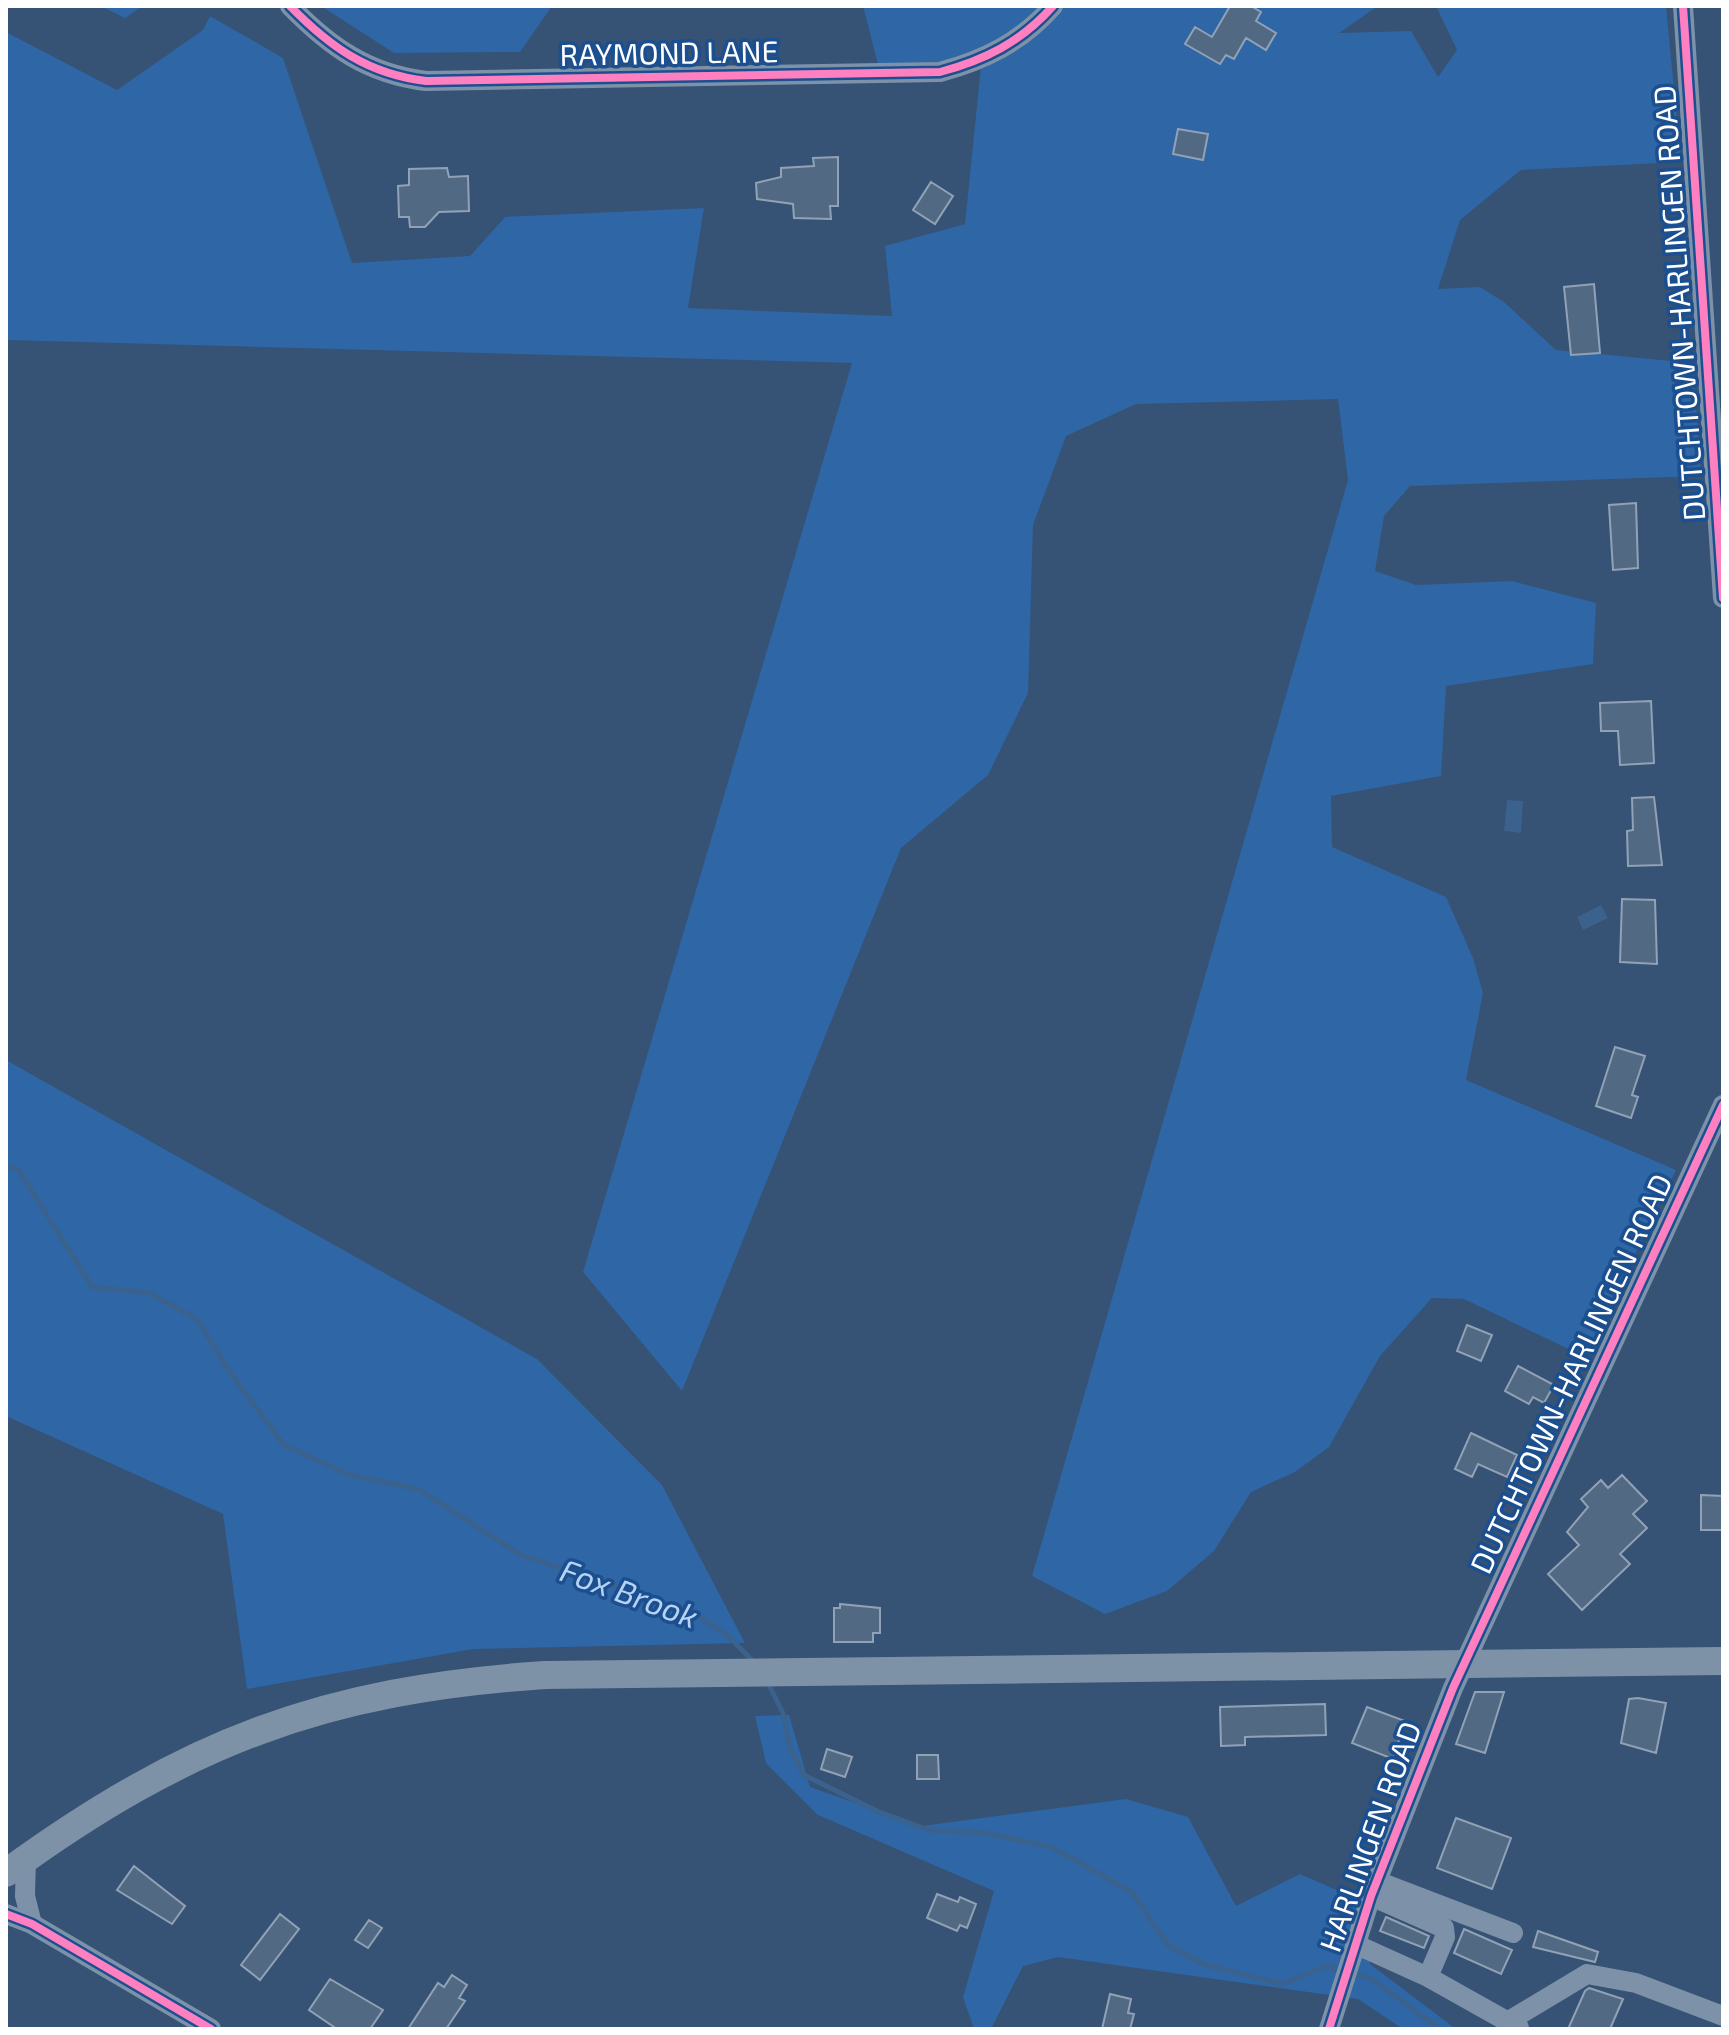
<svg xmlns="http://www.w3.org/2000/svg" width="1729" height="2035" viewBox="0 0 1729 2035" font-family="'Exo 2',sans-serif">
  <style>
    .green { fill: #2f66a5 }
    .water { fill: #3b618d }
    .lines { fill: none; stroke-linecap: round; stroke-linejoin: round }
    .stream { stroke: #3b618d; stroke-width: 5 }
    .building { fill: #526984; stroke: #92a2b6; stroke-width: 2 }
    .minor { stroke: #7d92a8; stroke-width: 20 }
    .highway { stroke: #7e92a7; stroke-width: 28 }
    .cycleway-casing { stroke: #1b4f8f; stroke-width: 13 }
    .cycleway { stroke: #ff80c0; stroke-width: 8 }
    .labels { text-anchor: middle; stroke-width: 7; stroke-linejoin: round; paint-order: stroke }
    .street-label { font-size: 30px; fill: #fff; stroke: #1b4f8f }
    .water-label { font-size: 32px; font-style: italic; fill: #b5d3f5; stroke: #1b4f8f }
  </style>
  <rect width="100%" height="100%" fill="#365274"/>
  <path class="green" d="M100 6H143L125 18Z
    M321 6H552L520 52 394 53Z
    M863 6H1378L1339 33 1411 31 1438 77 1457 50 1436 6H1666L1681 162 1521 170 1460 220 1438 289 1480 287 1504 302 1556 350 1693 363 1701 476 1410 486 1384 516 1375 571 1416 585 1512 581 1596 603 1593 664 1446 686 1441 776 1331 796 1332 847 1446 897 1473 958 1483 993 1466 1080 1676 1170 1585 1357 1464 1299 1432 1298 1380 1356 1329 1447 1295 1472 1251 1492 1214 1551 1167 1591 1105 1614 1032 1576 1348 480 1338 399 1136 404 1066 436 1033 525 1028 693 988 775 901 848 682 1391 583 1272 852 363 6 340V32L117 90 203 30 210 16 283 58 352 263 470 256 505 217 704 208 688 308 892 316 885 246 965 224 981 66 881 76Z
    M6 1060 537 1359 662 1485 745 1643 473 1649 247 1689 223 1514 6 1416Z
    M789 1715 810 1787 922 1826 1126 1799 1188 1817 1236 1906 1300 1874 1366 1903 1370 1964 1456 2029H1403L1358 1999 1058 1957 1023 1966 991 2029H974L963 1997 994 1891 818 1815 766 1763 755 1716Z"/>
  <path class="water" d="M1507 800 1523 801 1521 833 1504 831Z
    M1601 905 1608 918 1583 930 1577 917Z"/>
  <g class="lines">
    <path class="stream" d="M6 1166 18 1169 92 1287 149 1293 197 1319 231 1374 284 1445 350 1475 418 1489 521 1555 690 1611 727 1635 755 1663
      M767 1681 783 1713 790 1748 804 1775 877 1811 929 1830 985 1833 1051 1847 1132 1892 1168 1945 1203 1964 1282 1984 1326 1966 1342 1971
      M1352 1973 1370 1978 1440 2029"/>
  </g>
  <path class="building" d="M1230 6H1251L1261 12 1256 21 1276 33 1266 50 1246 38 1234 59 1226 55 1220 64 1185 44 1195 27 1212 37Z
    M1178 129 1208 134 1203 160 1173 154Z
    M838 157V206H830L831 219 794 218 793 204 757 199 756 183 781 177V168L814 166 813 158Z
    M447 168 449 177 468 176 469 211 439 212 425 227H410L409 217H399L398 186 409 185V169Z
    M931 182 953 196 935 224 913 210Z
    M1594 284 1600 353 1571 355 1564 287Z
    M1636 503 1638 568 1613 570 1609 505Z
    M1651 701 1654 763 1620 765 1618 731H1601L1600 703Z
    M1654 797 1662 865 1628 866 1627 831 1633 830 1632 798Z
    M1622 899 1655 900 1657 964 1620 962Z
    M1615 1047 1645 1056 1632 1095 1638 1097 1631 1118 1596 1106Z
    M1467 1325 1492 1335 1481 1361 1457 1351Z
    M1518 1366 1554 1385 1544 1403 1533 1397 1529 1404 1505 1391Z
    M1471 1433 1517 1455 1507 1477 1478 1464 1472 1477 1455 1469Z
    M1622 1475 1647 1501 1633 1514 1647 1528 1620 1554 1630 1564 1582 1610 1548 1574 1579 1545 1567 1532 1588 1507 1581 1499 1601 1480 1608 1488Z
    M1701 1495 1723 1496V1530H1701Z
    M840 1604 880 1608V1633H873V1642H834V1608H840Z
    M1475 1692H1504L1485 1753 1456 1744Z
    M1638 1698 1666 1703 1656 1753 1621 1743 1629 1699Z
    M1325 1704 1326 1735 1245 1737V1745L1221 1746 1220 1707Z
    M1367 1707 1405 1721 1393 1759 1352 1743Z
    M827 1749 852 1757 845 1777 821 1769Z
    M917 1755H938L939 1779H917Z
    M1456 1818 1511 1838 1492 1889 1437 1868Z
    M134 1866 185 1906 172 1924 117 1890Z
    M937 1894 958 1902 960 1897 976 1904 967 1928 960 1925 957 1931 927 1918Z
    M280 1914 299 1929 260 1980 241 1965Z
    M1386 1917 1429 1936 1424 1948 1380 1931Z
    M369 1920 382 1928 368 1948 355 1940Z
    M1464 1929 1512 1950 1501 1974 1454 1953Z
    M1538 1931 1598 1952 1595 1962 1533 1947Z
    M452 1975 467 1985 459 1998 465 2001 446 2029H408L438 1983 444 1987Z
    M330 1979 383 2010 370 2029H337L309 2010Z
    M1589 1988 1623 1999 1610 2029H1568L1585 1991Z
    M1110 1994 1131 1999 1128 2013 1134 2014 1130 2029H1102Z"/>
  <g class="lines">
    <path class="minor" d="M290 6C330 47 368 74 426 81L940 72C985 60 1021 42 1053 6
      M1683 6 1723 598
      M26 1858 25 1896 32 1924
      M1377 1881 1513 1933
      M1371 1896 1444 1928 1445 1937 1428 1977
      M6 1914 32 1924 211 2029
      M1355 1944 1428 1977 1519 2028
      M1507 2022 1587 1974 1636 1983 1723 2016
      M1329 2029 1371 1896 1453 1688 1723 1105"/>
    <path class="highway" d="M6 1873C186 1742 323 1690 545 1675L1723 1661"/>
    <defs>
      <path id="cycleway" d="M290 6C330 47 368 74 426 81L940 72C985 60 1021 42 1053 6
        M1683 6 1723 598
        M6 1914 32 1924 211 2029
        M1329 2029 1371 1896 1453 1688 1723 1105"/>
    </defs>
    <use href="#cycleway" class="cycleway-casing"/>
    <use href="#cycleway" class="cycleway"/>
  </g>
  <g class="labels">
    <g class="street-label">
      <text transform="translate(669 54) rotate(-1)" y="10">RAYMOND LANE</text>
      <text transform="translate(1680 303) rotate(-94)" y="10">DUTCHTOWN-HARLINGEN ROAD</text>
      <text transform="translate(1572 1374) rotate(-65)" y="10">DUTCHTOWN-HARLINGEN ROAD</text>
      <text transform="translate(1371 1837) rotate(-70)" y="10">HARLINGEN ROAD</text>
    </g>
    <g class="water-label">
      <text transform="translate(629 1594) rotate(20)" y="11">Fox Brook</text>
    </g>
  </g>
  <rect width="1729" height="2035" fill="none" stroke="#ffffff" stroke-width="16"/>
</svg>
